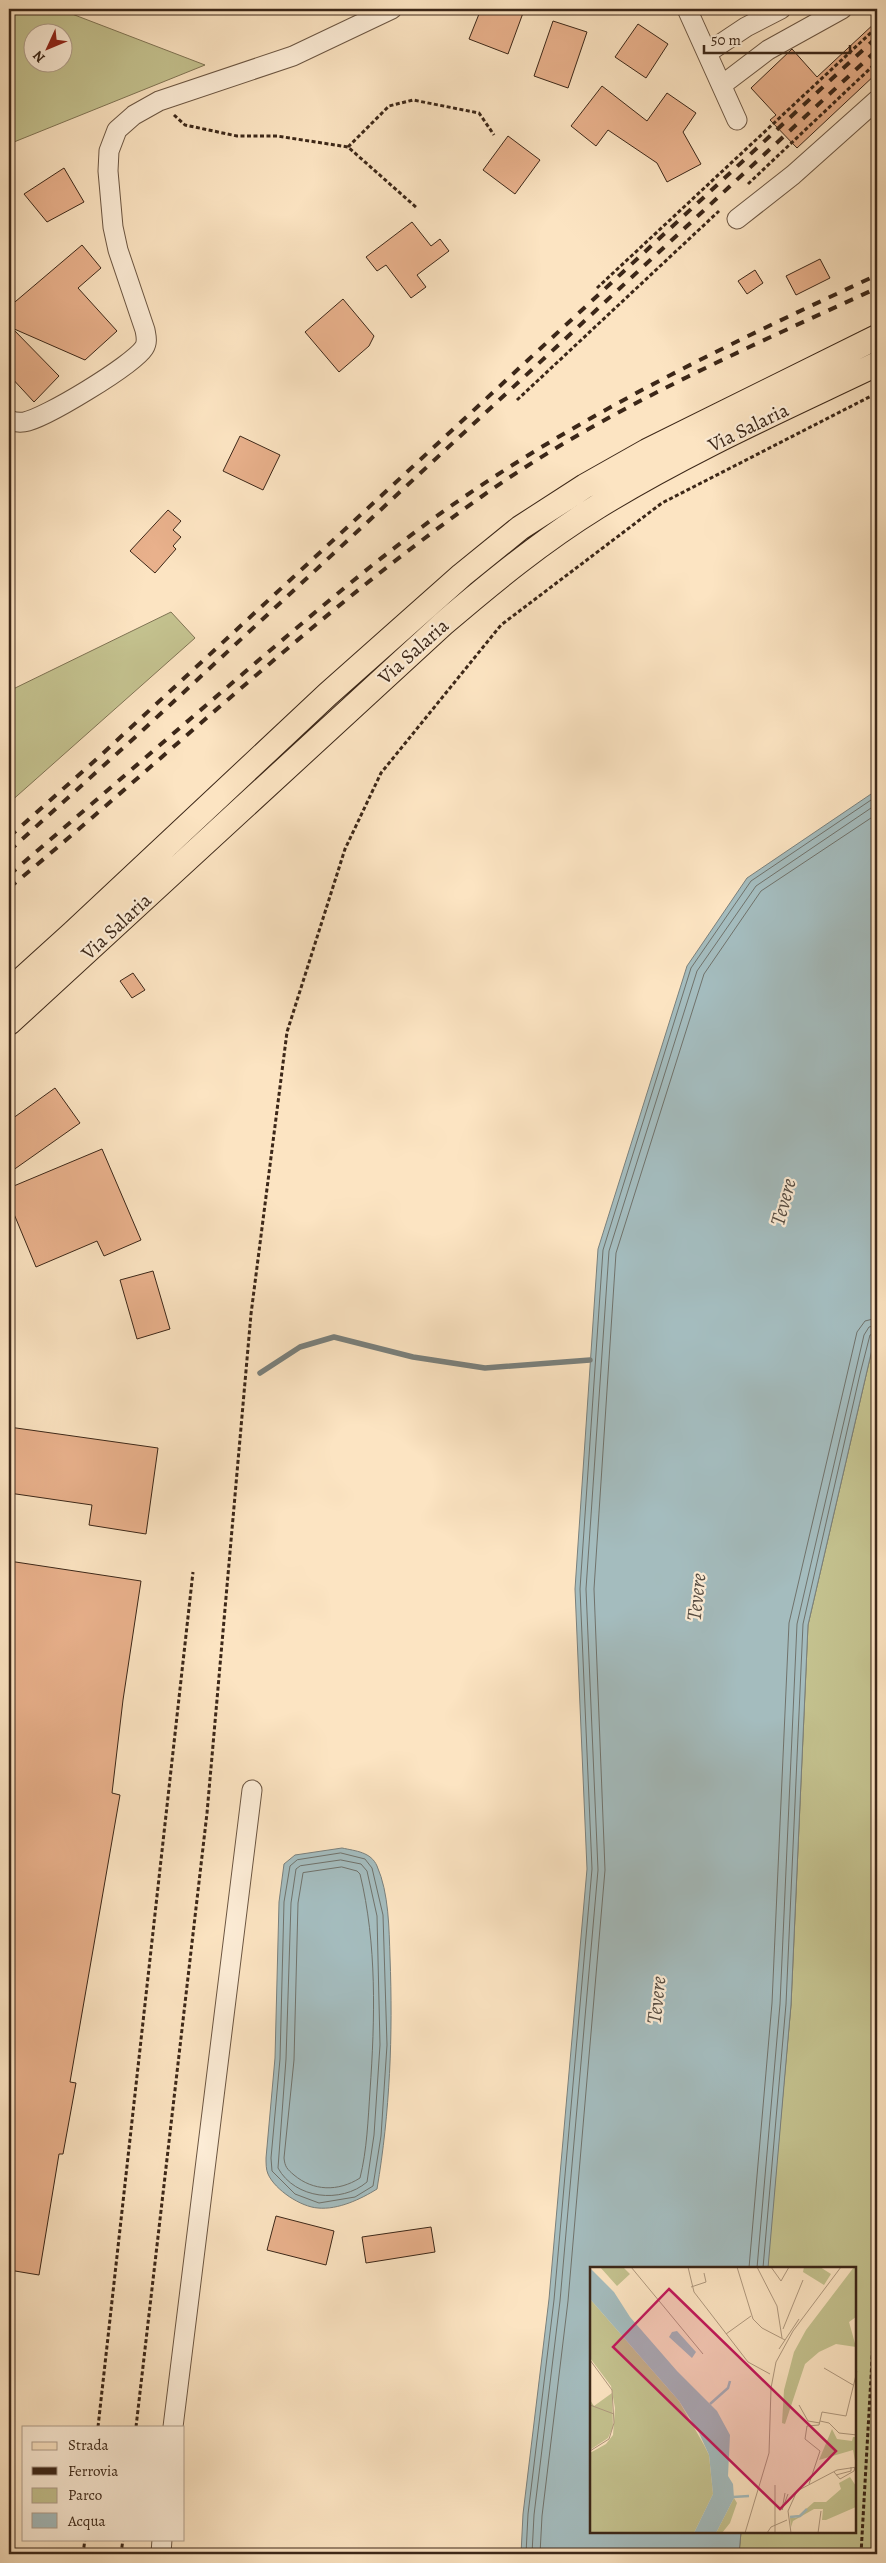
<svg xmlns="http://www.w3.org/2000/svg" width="886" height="2563" viewBox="0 0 886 2563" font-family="Alegreya,serif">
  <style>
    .green { fill: #c4c28f; stroke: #807454; fill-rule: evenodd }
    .water { fill: #a4bcbe; stroke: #7a807c }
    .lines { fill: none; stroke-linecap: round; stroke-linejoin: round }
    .shore { stroke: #70726b; stroke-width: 1 }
    .stream { stroke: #7a807c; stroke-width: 5.5 }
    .building { fill: #e9b18c; stroke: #3c2718 }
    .minor-casing { stroke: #6c5642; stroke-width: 21 }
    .major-casing { stroke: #3c2718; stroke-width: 26 }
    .path { stroke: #3c2718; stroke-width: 3; stroke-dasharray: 4 2.5; stroke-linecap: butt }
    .minor { stroke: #fdedd7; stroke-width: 19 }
    .major { stroke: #fce4c2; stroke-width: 24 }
    .rail { stroke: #3c2718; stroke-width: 4; stroke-dasharray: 9 9; stroke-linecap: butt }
    .labels { text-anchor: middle; stroke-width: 4.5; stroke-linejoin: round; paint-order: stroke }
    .street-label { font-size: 20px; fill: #3c2718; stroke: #fdedd7 }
    .water-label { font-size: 21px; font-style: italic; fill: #564c42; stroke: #fdedd7 }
    .inset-river { fill: none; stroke: #a4bcbe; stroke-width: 2.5 }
    .inset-road { fill: none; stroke: #af987e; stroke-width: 1 }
    .view { fill: #c2185b; fill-opacity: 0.15; stroke: #c2185b; stroke-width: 2.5 }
    .inset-edge { fill: none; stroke: #3c2718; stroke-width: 2.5 }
  </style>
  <rect width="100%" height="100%" fill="#fce4c2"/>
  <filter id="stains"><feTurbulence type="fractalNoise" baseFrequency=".004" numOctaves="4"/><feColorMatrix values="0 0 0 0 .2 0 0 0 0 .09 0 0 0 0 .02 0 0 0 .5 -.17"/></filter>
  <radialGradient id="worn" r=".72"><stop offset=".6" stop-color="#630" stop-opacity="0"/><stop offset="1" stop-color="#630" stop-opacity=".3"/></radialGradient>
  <path class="green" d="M9 9H59L205 65 9 144ZM32 32H62V62H32Z
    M171 612 195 638 9 803V691Z
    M877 1328V2554H739L741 2532H855V2268H767L791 2005 808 1625Z"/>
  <path class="water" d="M877 790V1328L808 1625 791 2005 768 2268H591V2532H741L739 2554H521L523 2514 549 2299 587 1869 575 1589 598 1249 687 966 747 878Z
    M342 1848C356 1851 371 1852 377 1866 389 1893 389 1929 390 1957 393 2035 390 2112 377 2189 361 2199 338 2210 318 2208 301 2207 275 2190 268 2174 266 2170 266 2163 266 2158L275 2058 279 1902 284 1864 295 1855Z"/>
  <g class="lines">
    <path class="shore" d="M341 1853 365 1859 372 1868 383 1915 387 2045 381 2136 373 2186 355 2197 319 2203 295 2194 272 2171 271 2158 280 2059 284 1902 290 1866 297 1860Z
      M341 1860 361 1864 367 1871 377 1916 380 2045 374 2135 367 2182C341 2204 295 2199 278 2168L286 2059 291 1903 296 1869 300 1866Z
      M342 1867 357 1871 360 1874C377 1944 375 2019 370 2091 368 2120 367 2150 360 2178 338 2192 313 2191 294 2175 287 2169 285 2167 284 2158L294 2060 298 1903 303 1873Z
      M749 2268 772 2003 789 1623 857 1332 865 1321 877 1318
      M757 2268 780 2004 797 1624 864 1335 869 1327 877 1325
      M763 2268 786 2004 803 1624 860 1374 870 1335 877 1332
      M526 2554 528 2514 554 2300 592 1869 580 1589 603 1250 691 968 751 881 877 796
      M532 2554 534 2515 560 2301 598 1870 586 1589 609 1251 697 971 756 886 877 804
      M540 2554 542 2516 568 2301 605 1870 594 1589 616 1253 704 974 761 891 877 814"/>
    <path class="stream" d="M260 1373 300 1347 334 1337 413 1357 485 1368 590 1360"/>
  </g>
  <path class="building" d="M481 9H511L523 13 508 54 469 39Z
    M553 21 587 32 568 88 534 76Z
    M877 21V73L797 148 770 120 776 115 751 88 792 49 817 77Z
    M638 24 668 44 646 78 615 57Z
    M602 86 647 121 667 93 696 113 683 132 701 164 667 182 657 163 608 130 596 146 571 126Z
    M508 136 540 160 515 194 483 170Z
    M64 168 84 202 47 222 24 194Z
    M412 222 431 246 440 239 449 251 417 275 426 287 411 298 386 265 377 271 366 257Z
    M82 245 101 268 78 288 117 331 85 360 12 328 59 376 34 402 9 375V307Z
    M820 259 830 278 796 295 786 276Z
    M755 270 763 283 747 294 738 281Z
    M343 299 374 336 369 346 339 372 305 332Z
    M240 436 280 455 263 490 223 471Z
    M168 510 181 521 173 530 181 537 173 546 176 549 155 573 130 551Z
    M133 973 145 990 132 998 120 981Z
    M55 1088 80 1123 9 1173V1121Z
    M102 1149 141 1240 104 1256 97 1241 36 1267 9 1202V1188Z
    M153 1271 170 1329 137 1339 120 1280Z
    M9 1427 158 1448 146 1534 89 1525 92 1505 9 1493Z
    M9 1561 141 1581 123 1700 112 1793 120 1795 70 2082 76 2083 63 2154H59L39 2275 9 2270Z
    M276 2216 334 2231 326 2265 267 2250Z
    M431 2227 435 2252 366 2263 362 2237Z"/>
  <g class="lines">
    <defs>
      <path id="minor" d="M687 9 737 120
        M707 53 746 27 781 9
        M722 85 768 50 842 9
        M737 219 793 175 877 100
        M9 420C14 422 18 423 24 422 44 419 133 365 144 348 148 342 146 336 145 330L118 250 113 227 108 171 109 151 117 130 134 115 159 101 293 56 392 9
        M173 2427 252 1790
        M161 2554 162 2539"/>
      <path id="major" d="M9 991 73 933 328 694 462 575 520 528 585 486 647 451 877 337
        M9 1023 443 624C492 582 542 541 597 507 686 452 783 409 877 364"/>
    </defs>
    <use href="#minor" class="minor-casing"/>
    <use href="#major" class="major-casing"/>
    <path class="path" d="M174 115 185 125 237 136H277L348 147 417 208
      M348 147 389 106 413 100 479 113 494 135
      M748 184 877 62
      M597 288 877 27
      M517 400 719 211
      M98 2427 193 1572
      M136 2427 207 1813 251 1314 287 1032 345 849 381 773 501 625 662 503 877 393
      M83 2554 85 2539
      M121 2554 123 2539
      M861 2554 877 2271"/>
    <use href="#minor" class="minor"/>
    <use href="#major" class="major"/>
    <path class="rail" d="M9 837 100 756 877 37
      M9 851 143 730 877 50
      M9 875C93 803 176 731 260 659 326 603 392 546 464 497 594 408 735 341 877 275
      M9 888C166 758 314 615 481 497 602 411 743 350 877 288"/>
  </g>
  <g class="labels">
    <g class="street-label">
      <text transform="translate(748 427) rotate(-26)" y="7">Via Salaria</text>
      <text transform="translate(413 651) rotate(-42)" y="7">Via Salaria</text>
      <text transform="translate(116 926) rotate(-43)" y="7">Via Salaria</text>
    </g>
    <g class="water-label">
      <text transform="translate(783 1202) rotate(-75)" y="7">Tevere</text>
      <text transform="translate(696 1597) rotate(-84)" y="7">Tevere</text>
      <text transform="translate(656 2000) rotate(-84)" y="7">Tevere</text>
    </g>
  </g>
  <g transform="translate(590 2267)">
    <rect width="266" height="266" fill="#fce4c2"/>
    <path d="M10 0H33L40 7 27 19ZM214 0H230L241 7 234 18 213 5ZM264 0H266V50L259 55 266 80 246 77 229 85 215 97 195 157 192 156 194 123 204 85 216 63ZM0 32 89 134 114 178 119 188 123 227 104 266H0V186L16 177 23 168 25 141 21 119 0 91ZM22 126 23 160 18 171 0 183V133L4 139ZM242 162 247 172 262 174 263 170H266V199L263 183 229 193ZM260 210 266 219V240L236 253H232L233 242H224L203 254 201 260 200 251H206L224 235H236L251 222 249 216ZM144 231 147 236 140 256 132 266H126Z" fill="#c4c28f"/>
    <path d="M0 1 24 25 40 50 87 104 127 144 140 168 138 209 143 217 144 231 126 266H104L123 227 119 188 109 166 89 134 0 32ZM87 64 106 85 102 91 79 70 82 65Z" fill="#a4bcbe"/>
    <path class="inset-river" d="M120 137 138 121 140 114M143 230 159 229M200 250 210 249 217 242"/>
    <path class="inset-road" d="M41 0 113 87M98 0 104 25 158 95 180 107M147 0 163 52 172 61 195 73M167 0 187 39 192 71M181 0 191 14 199 0M101 20 116 15 114 6M193 62 213 13M136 67 161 49M189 82 209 52M0 93 22 123 24 156 19 172 0 184M234 101 263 118M0 138 24 147M209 138 218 154 230 156M230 154 239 156 249 166 267 168M244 205 250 212 264 204 265 200M246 208 261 204V200M219 217 230 184 215 172 217 159 229 158 232 145 256 149 267 104M195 226 192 243 198 227M155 266 179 186 181 121 186 95 203 64 251 0M177 266 181 260 197 253M185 266V218M201 266 198 244 207 224 247 203 267 200M228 266 231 244"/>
    <path class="view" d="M79 22 246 184 190 242 23 80Z"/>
    <rect width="266" height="266" class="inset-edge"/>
  </g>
  <rect width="886" height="2563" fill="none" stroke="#fce4c2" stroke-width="30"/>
  <rect x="10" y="10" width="866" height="2543" fill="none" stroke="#3c2718" stroke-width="2.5"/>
  <rect x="15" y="15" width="856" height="2533" fill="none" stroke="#3c2718"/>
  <rect x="22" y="2426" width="162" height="115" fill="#fdedd7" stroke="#b09e8b"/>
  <rect x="32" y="2442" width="25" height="8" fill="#fce4c2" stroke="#b09e8b"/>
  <text x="68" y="2450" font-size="15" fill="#3c2718">Strada</text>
  <rect x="32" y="2467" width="25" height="8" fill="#3c2718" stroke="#b09e8b"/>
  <text x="68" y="2476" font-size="15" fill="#3c2718">Ferrovia</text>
  <rect x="32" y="2488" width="25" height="15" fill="#c4c28f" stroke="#b09e8b"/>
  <text x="68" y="2500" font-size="15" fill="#3c2718">Parco</text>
  <rect x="32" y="2513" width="25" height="15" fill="#a4bcbe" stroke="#b09e8b"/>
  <text x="68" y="2526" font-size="15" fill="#3c2718">Acqua</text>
  <g transform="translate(48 48) rotate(226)"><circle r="24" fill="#fdedd7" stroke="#b09e8b"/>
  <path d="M0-4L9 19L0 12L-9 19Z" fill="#8f2418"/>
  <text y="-8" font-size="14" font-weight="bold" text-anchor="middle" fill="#3c2718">N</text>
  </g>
  <path d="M704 45v8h146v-8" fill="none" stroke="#3c2718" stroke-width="2.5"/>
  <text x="711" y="45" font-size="15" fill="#3c2718" stroke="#fdedd7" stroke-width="4" paint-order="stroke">50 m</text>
  <rect width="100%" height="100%" filter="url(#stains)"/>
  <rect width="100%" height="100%" fill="url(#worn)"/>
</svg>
